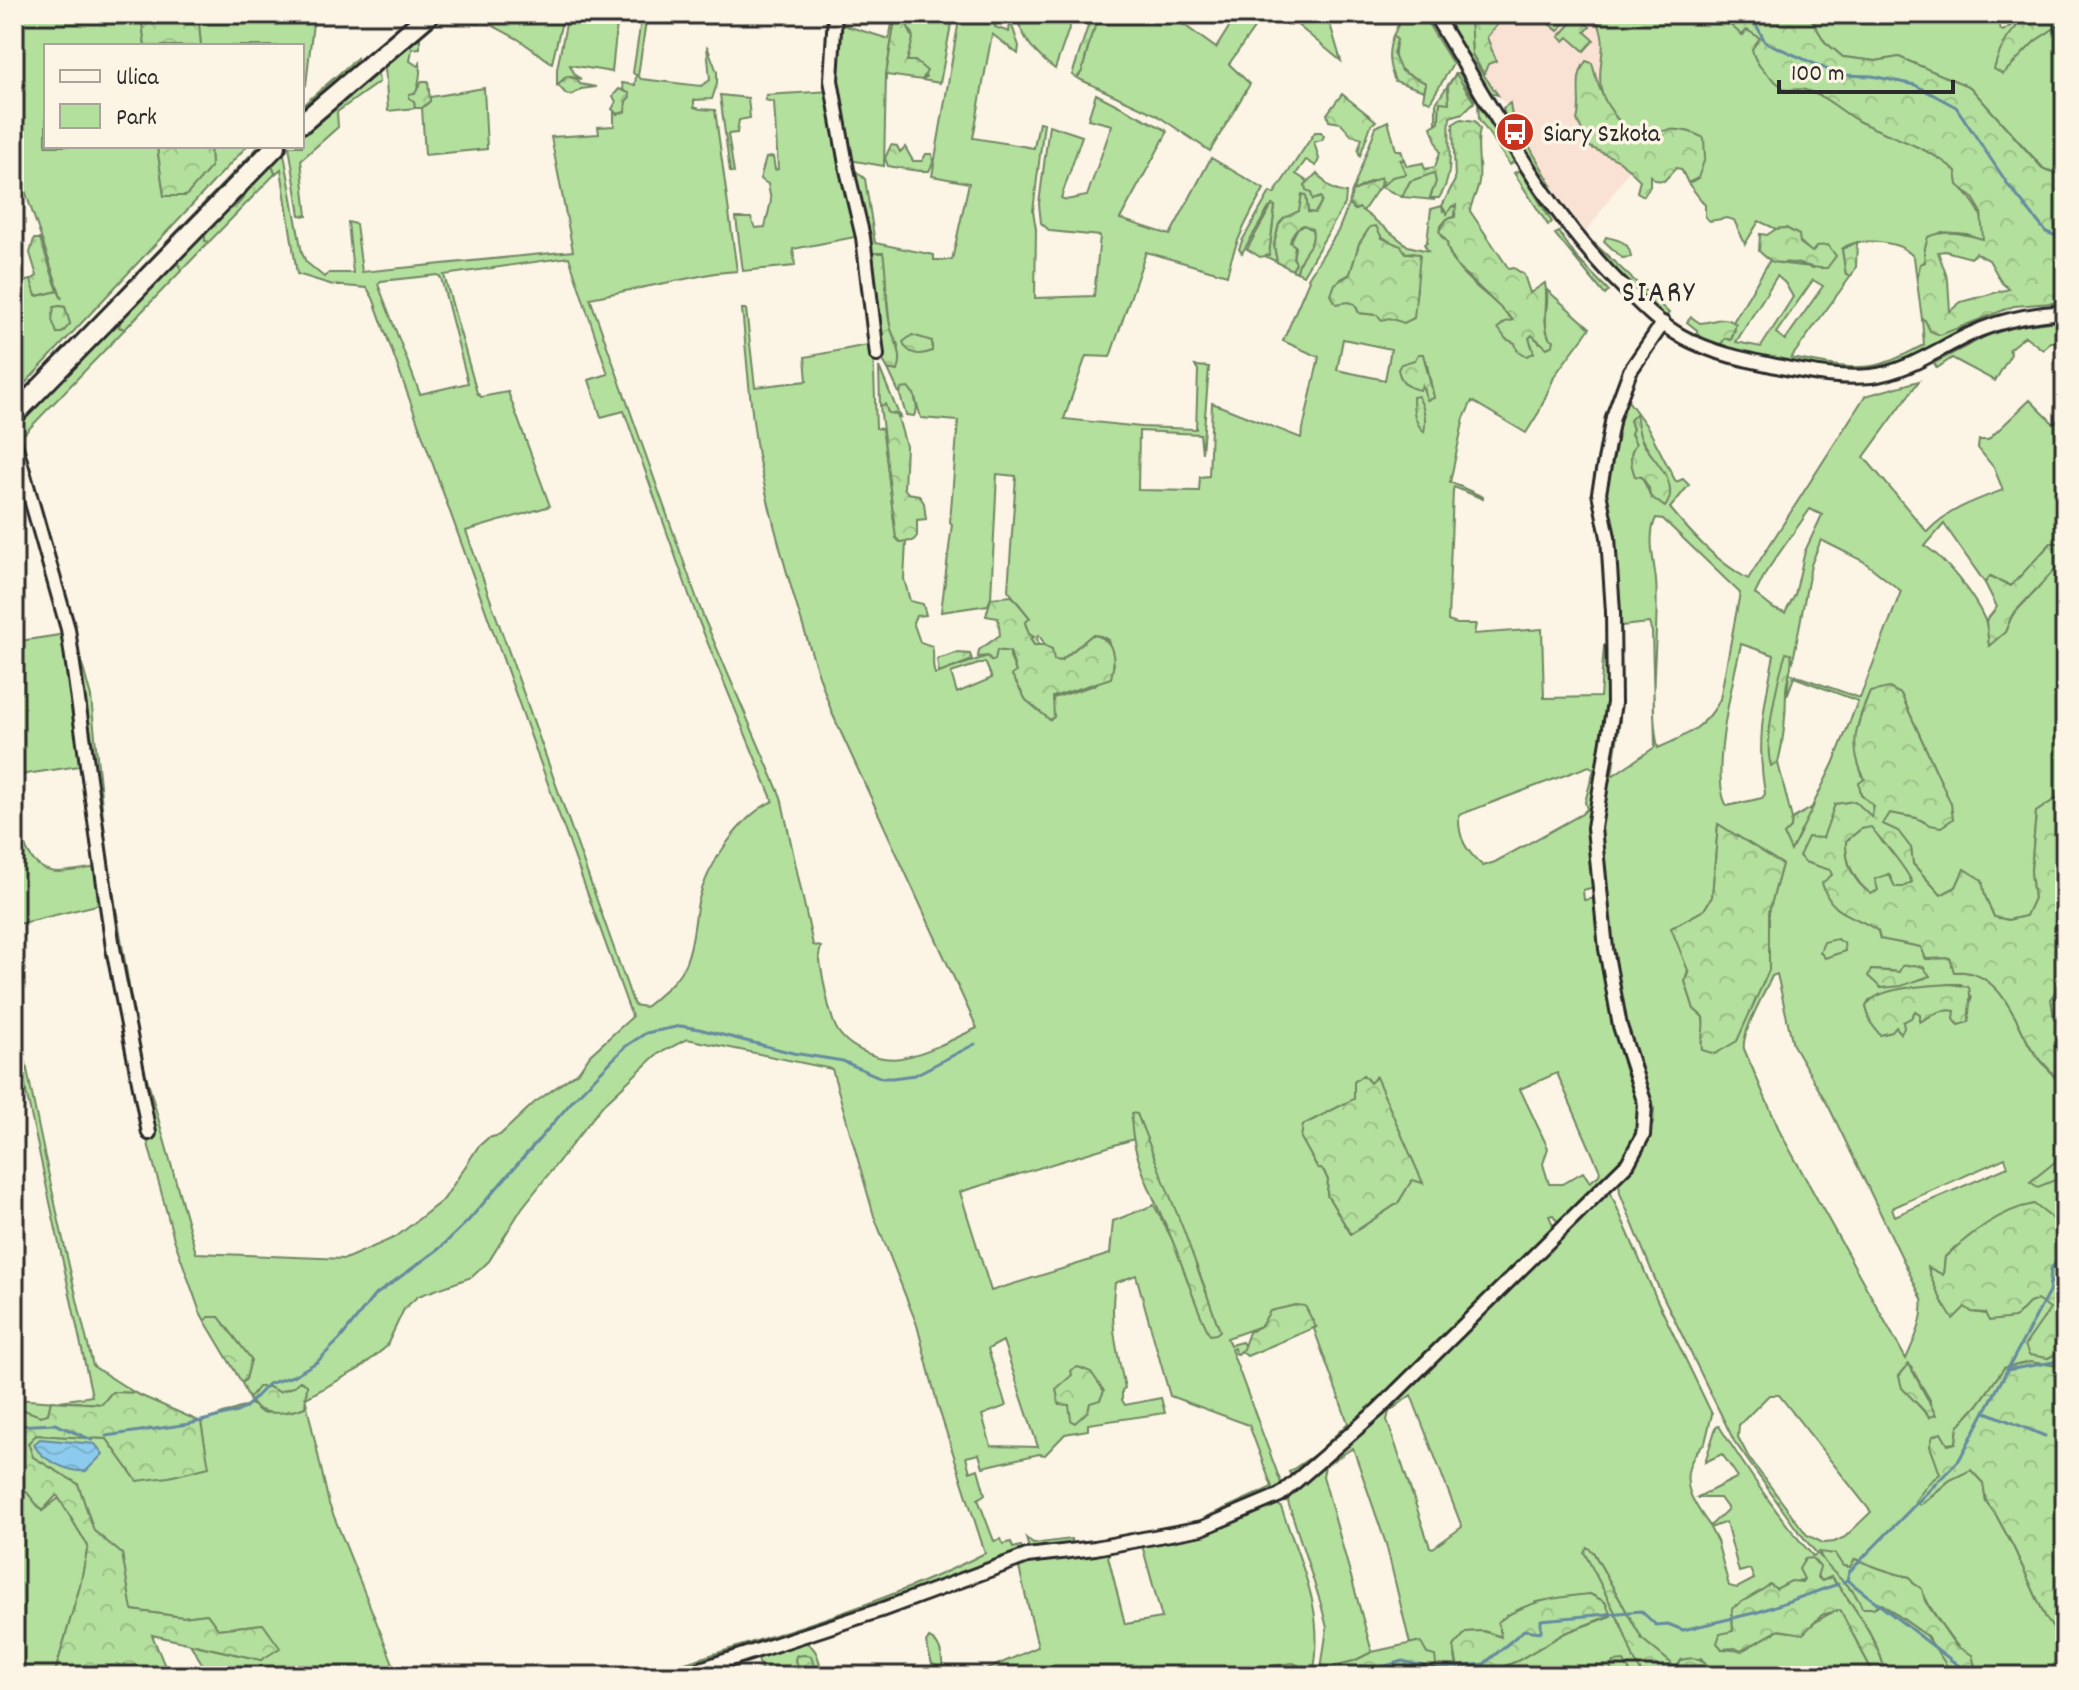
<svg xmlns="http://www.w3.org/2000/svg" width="2079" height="1690" viewBox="0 0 2079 1690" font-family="Dekko,sans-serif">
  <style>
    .built { fill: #f9e2d4 }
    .green { fill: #b4e09d; stroke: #708664; stroke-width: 2; fill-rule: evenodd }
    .forest { fill: url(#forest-crowns); stroke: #708664; stroke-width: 2; fill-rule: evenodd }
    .water { fill: url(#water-waves); stroke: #658b9f; stroke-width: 2 }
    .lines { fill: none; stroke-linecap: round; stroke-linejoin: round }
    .stream { stroke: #658b9f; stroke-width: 3 }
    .minor-casing { stroke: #2b2b2b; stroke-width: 18 }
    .secondary-casing { stroke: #2b2b2b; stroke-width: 24 }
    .minor { stroke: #fcf5e5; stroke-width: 12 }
    .secondary { stroke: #fcf5e5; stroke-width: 18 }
    .labels { text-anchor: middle; stroke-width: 7; stroke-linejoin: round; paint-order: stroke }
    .poi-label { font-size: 26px; fill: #2b2b2b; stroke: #fcf5e5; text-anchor: start }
    .quarter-label { font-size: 30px; letter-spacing: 2px; fill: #2b2b2b; stroke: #fcf5e5 }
  </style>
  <defs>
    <pattern id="forest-crowns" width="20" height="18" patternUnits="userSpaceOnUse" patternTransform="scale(2)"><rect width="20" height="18" fill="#b4e09d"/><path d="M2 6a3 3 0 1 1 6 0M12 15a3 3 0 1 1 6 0" fill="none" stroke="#9bc087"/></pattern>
    <pattern id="water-waves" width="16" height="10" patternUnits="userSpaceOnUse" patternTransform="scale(2)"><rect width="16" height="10" fill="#8ccbed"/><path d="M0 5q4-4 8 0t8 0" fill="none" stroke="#79aecb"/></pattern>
  </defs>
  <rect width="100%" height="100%" fill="#fcf5e5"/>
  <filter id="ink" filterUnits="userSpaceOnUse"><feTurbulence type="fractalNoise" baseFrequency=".0125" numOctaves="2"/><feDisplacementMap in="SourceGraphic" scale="16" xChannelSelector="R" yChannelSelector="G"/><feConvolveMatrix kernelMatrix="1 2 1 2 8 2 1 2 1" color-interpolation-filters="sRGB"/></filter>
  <g filter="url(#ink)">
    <path class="built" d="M1506 14H1594L1601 27 1604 51 1600 88 1592 63 1576 87 1579 113 1577 120 1590 147 1620 161 1629 170 1585 234 1555 191 1512 116 1510 103 1505 105 1484 74 1488 64 1487 38Z"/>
    <path class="green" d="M14 14H141L145 46H46V146H157L164 195 185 196 211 167 210 146H247L18 391 14 389C14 375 19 361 14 348V284L31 280 37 296 58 291 62 299 14 158ZM59 306 65 307 70 324 57 333 52 313Z
      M198 14H314L306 85 302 90V46H201Z
      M492 14H526L529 17 562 21 552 63 518 39 482 20V17H490Z
      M568 14H618L612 72 570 65 575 75 581 79 567 76 557 85V69Z
      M642 14H647L638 76 641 79 701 86 710 80 707 46 717 72V84L712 99 694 100V107L700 109 715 110 737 271 715 273 590 298 703 616 781 797 813 945 821 947 819 955C823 977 826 1002 834 1023 842 1046 877 1062 901 1058 927 1053 954 1039 977 1028L832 713C803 631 777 546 759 461 750 412 747 359 742 309H746L755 387 807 381 805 357 873 344 876 428 882 429 884 441 896 537 900 541 906 542 904 579 910 601 923 604 926 615 916 616 913 622 920 642 932 646C935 656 931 664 935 674L988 656 991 661 997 650 1010 652V657L1016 672 1012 675 1026 699 1050 720 1053 698 1095 685 1114 665 1108 640 1101 636 1092 635 1060 661 1054 660 1039 635 1037 638 1039 645 1034 646 1025 623 1029 617 1008 590 1016 476 997 474 991 598 988 605 941 612 952 524 950 522 958 421 921 418 914 394 901 390 900 395 888 369 898 371 899 347 890 328 883 253 869 258 850 166 865 179 875 243 934 255V260H952L969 183 932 176 960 14H998L995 27 1009 32 1010 23 1004 14H1008L1019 46 1018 54 992 34 973 138 1034 148 1039 122 1044 123 1033 211 1036 229 1035 298 1094 296 1100 236 1050 231 1041 223 1039 204 1049 125 1082 136 1061 198 1066 200 1087 196 1112 125 1088 119 1096 94 1166 130 1167 133 1120 219 1170 235 1211 158 1264 189C1249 216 1234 243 1227 275L1146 252 1110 357 1086 356 1064 419 1141 427 1196 429 1198 370 1195 366 1209 367 1202 453 1200 434 1139 431 1138 490 1199 491 1200 477 1209 476 1212 403 1301 438 1319 357 1283 341 1309 280 1308 278 1338 231 1349 204 1355 210 1359 208 1363 211 1408 246 1428 251 1424 244 1427 242 1431 209 1442 206 1443 211 1456 205 1455 217 1447 219 1441 226 1442 237 1447 242C1449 274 1495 297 1513 321L1506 339 1532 346 1529 338 1532 335 1540 343 1549 338C1542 321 1549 306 1547 290L1590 328 1555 375 1539 412 1526 433 1472 401 1464 418 1450 482 1483 497V499L1454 487 1453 490 1448 621 1457 624H1476L1474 634 1542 629 1544 698 1600 697 1604 646H1610V695L1595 887 1583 890 1584 900 1597 898 1638 1092 1642 1127 1630 1155 1559 1224 1553 1215 1549 1216 1554 1227 1479 1306 1377 1407 1295 1480 1289 1472 1317 1453 1348 1423 1314 1329 1316 1327 1261 1326 1227 1338 1230 1345 1242 1342 1245 1347 1238 1354 1235 1353 1234 1348 1231 1349 1281 1483 1276 1491 1206 1522V1517L1272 1487 1249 1425 1170 1396 1136 1275 1115 1283C1109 1320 1117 1352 1125 1388L1122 1390V1400L1125 1405 1161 1398 1165 1413 1088 1424V1430L1065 1434 1045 1455 1039 1454 983 1467 979 1454 966 1457 970 1472 978 1469 985 1494 978 1499 994 1541 1001 1539 1003 1544 1011 1542 1013 1548 1021 1546 1023 1553C1012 1558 999 1559 988 1564 884 1609 774 1641 667 1676H644C758 1639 878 1608 985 1553L938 1406 917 1325 874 1216 832 1069 687 1039 656 1055 603 1105 522 1208 489 1261 472 1277 418 1296 404 1309 386 1347 359 1369 306 1398 307 1385 300 1381 293 1387 278 1392 269 1387H259L249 1399 242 1383 246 1379 251 1359 219 1317H209L205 1321 200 1312 174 1239 146 1136 152 1132 112 903 99 812 93 746 71 627 14 430 30 409 280 150 284 154 302 253 306 262 324 277 329 273H353L348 222 356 224 362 272 573 251 551 137 599 134 598 127 614 126V112L617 114 626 101 622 83 635 85 636 75 633 73ZM272 165 275 174 281 169 297 274 333 285 367 288 373 298 632 1017 590 1055 579 1071 534 1103 500 1135 488 1138 478 1147 444 1199 396 1237 345 1259 196 1253 141 1057 107 855 91 697 27 463 22 436 125 329 119 327C126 303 157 286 171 265L180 266 181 271 209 242 205 240 227 209 233 208 248 191 253 180ZM1370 228 1406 253 1414 252 1417 291 1377 315 1359 313 1355 304 1349 302 1341 279 1350 274 1359 244ZM569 257 608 374 589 380 601 417 624 411 697 617 773 801C739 817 707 866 698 902 694 922 694 942 686 962 678 981 660 994 645 1007L634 1005 466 531 550 506 508 392 481 397 477 393 444 275ZM438 275 441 278 468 383 420 394 378 284 381 281ZM1343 339 1391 349 1385 380 1337 370ZM1415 360H1426L1434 398 1410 362ZM985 662 992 678 957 693 951 673ZM1589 766 1594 769 1585 802 1587 809 1582 814 1495 862 1483 866C1466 851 1458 838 1459 815ZM1557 1073 1600 1171 1599 1175 1590 1182 1583 1172 1562 1184H1549L1543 1164 1548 1148 1520 1089ZM1363 1075 1371 1084 1375 1077 1421 1182 1412 1179 1398 1203 1351 1234 1327 1195 1328 1180 1303 1125 1354 1099V1082ZM1137 1114 1207 1293 1173 1241 1154 1205 1113 1221 1110 1254 991 1291 960 1192 1134 1139 1131 1118ZM1003 1341 1038 1447 991 1446 982 1415 1006 1406 988 1349Z
      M837 14H841L840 24 889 39 894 14H896L886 75 884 166 849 160 836 93Z
      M909 14H953L940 83 922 80 926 77C922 66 919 61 907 62L913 34 908 27Z
      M1015 14H1074L1055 69C1034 54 1023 38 1015 14Z
      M1101 14H1169L1216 48 1231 24 1217 14H1264L1229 64 1250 84 1210 151 1155 114 1077 78 1082 71 1091 36Z
      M1284 14H1327L1341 61Z
      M1403 14H1422L1453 64 1430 102 1423 99 1426 83C1403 73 1389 68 1397 40L1393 36Z
      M1438 14H1470L1472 54 1478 67 1498 95 1486 91Z
      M1594 14H1722V18L1743 35 1747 30 1760 38 1752 49 1803 89 1827 99 1858 121 1905 140 1943 160 1956 171C1960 200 1987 200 1983 240L1967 234 1941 232 1924 251 1925 262 1920 264 1917 282 1914 257C1910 253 1904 248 1898 246 1883 241 1854 238 1842 249L1846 275 1851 276 1791 358C1817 362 1846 370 1872 366 1891 363 1907 353 1924 345L1922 319 1958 328 1966 326 1930 349 1894 365 1848 374 1719 347 1725 338 1731 340 1735 331 1733 322 1770 260C1783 266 1798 264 1813 268L1812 253 1786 228 1776 229 1759 221 1745 244 1734 220 1727 218 1710 221 1705 217V205L1688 183 1698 178 1703 138C1681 125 1661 129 1638 139 1623 126 1604 111 1601 89 1596 59 1612 47 1594 14ZM1777 276 1785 283 1793 297 1761 347 1736 342ZM1813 280 1823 286 1785 340 1776 333Z
      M1808 14H1869L1871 18 1906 19 1907 14H2000V29L2003 31 2027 14H2032L2017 24 2002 74 2035 41 2065 21V175L2044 169 1970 87 1899 57 1876 61 1843 57 1825 42Z
      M415 34 420 38V48L412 49 410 61 418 66 420 62C422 83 414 91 415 108L388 111 385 68 381 61Z
      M357 58 358 66 302 113V106Z
      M374 68 378 74 379 82 337 112 338 127 301 160 307 216 300 215 289 146H302V129Z
      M1456 73H1459L1475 99 1474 102 1466 87 1455 78 1448 86 1449 104 1440 102 1439 122 1436 123V103Z
      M484 88 487 149 425 155 422 108 430 101V97Z
      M831 91 860 236 793 249 795 266 743 271 736 218H751L755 228 765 227 771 201 768 184 760 179 766 158 773 157 775 170 778 169 774 102 765 100 766 95Z
      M720 95 748 98 750 118 739 120 737 133 728 134 734 173 730 172Z
      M1510 103 1512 116 1551 184 1547 182 1504 113 1503 108Z
      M1478 104 1514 161 1510 165 1479 119Z
      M1388 121 1396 150H1401L1404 159 1400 160 1406 175 1381 187 1383 181H1371L1352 192 1376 127Z
      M1315 132H1321L1324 136 1322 140 1314 142 1319 159 1316 166 1306 160 1296 174 1308 182 1305 185 1321 196 1322 201 1315 213 1308 212 1306 196 1299 211 1279 224 1274 245 1277 262 1265 256 1269 255 1275 207 1269 208 1242 253 1239 249 1242 241 1270 192 1274 194Z
      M259 146H267L20 395Z
      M1520 170 1552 222 1548 225 1514 173Z
      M1435 172 1436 182 1430 198 1435 200 1402 197 1410 181Z
      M1304 225 1312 229C1317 248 1300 250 1297 272L1292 270 1295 246 1290 243 1298 227Z
      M1559 232 1576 257 1609 291 1605 295 1555 234Z
      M1594 243 1669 313 1665 317 1592 246Z
      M2065 320V352L2056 342H2050L2043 350 2025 336 2009 349 2011 354 1995 381 1952 358 1937 368 1934 363 1988 335 2019 326Z
      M879 367 900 417 888 413 885 405 880 406Z
      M1919 381 1864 457 1927 532C1947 510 1976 500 2003 490L1994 468 1978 448 1979 440H1988L2030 400 2054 424 2065 413V799L2057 798 2036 812 2031 871 2034 899 2026 916 2008 920 1994 917 1985 896 1964 870 1956 887 1941 895 1913 864 1911 848 1882 824 1890 813 1917 818 1930 825 1951 804 1901 694 1870 693C1858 718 1851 740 1860 768 1865 786 1875 799 1872 818L1864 811 1823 838 1805 862 1831 870 1837 908C1851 918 1867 922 1878 931L1880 939 1921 947 1926 959 1951 958 1954 972C1995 967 2013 1012 2028 1043 2034 1055 2047 1066 2055 1078L2065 1075V1154L2031 1182 2038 1186 2065 1176V1217L2057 1222 1955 1247 1945 1257 1943 1276 1929 1268C1930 1280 1940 1294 1945 1308L1965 1306 1972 1312 2015 1318 2029 1303 2038 1300 2050 1308 2048 1358 2065 1349V1367L2047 1364 2004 1368 1978 1405 1958 1427 1956 1443 1930 1446 1941 1474 1930 1482 1931 1497 1950 1480 1970 1469 1983 1483 1986 1501 1996 1515 2013 1546 2046 1618 2065 1646V1676C2049 1676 2002 1680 1990 1676 1972 1671 1926 1607 1922 1589L1913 1583 1910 1577C1891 1574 1872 1566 1855 1559L1850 1567 1843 1566 1818 1554 1850 1589 1882 1604 1927 1636 1945 1660 1947 1669 1955 1676H1886C1880 1641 1853 1604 1831 1577L1822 1581 1817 1576C1802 1580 1790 1582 1776 1589L1770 1585C1758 1595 1743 1599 1732 1609L1733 1632 1722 1649 1741 1651 1779 1630C1808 1638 1816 1615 1840 1610L1875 1676H1805L1781 1670 1771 1671 1763 1676H1710V1670L1701 1658 1675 1672 1642 1639 1593 1552 1612 1605 1643 1676H1489L1490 1672 1517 1661 1565 1633 1611 1616 1605 1602 1590 1594 1536 1602 1502 1637 1483 1631 1466 1632 1455 1656 1459 1676H1430L1436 1664 1417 1642 1410 1644 1386 1544 1353 1448 1325 1466 1323 1476 1372 1652 1354 1661 1321 1669 1327 1628 1321 1604 1288 1502 1289 1496 1609 1189 1657 1300 1712 1414 1705 1443C1699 1447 1697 1451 1693 1458 1679 1484 1694 1504 1710 1526L1728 1509 1720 1498H1696L1738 1477 1722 1454 1705 1462 1716 1427 1719 1426C1748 1471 1777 1516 1813 1556L1817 1554 1795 1527 1734 1441 1657 1284 1620 1193 1619 1182 1645 1141 1653 1122 1654 1108 1651 1096 1643 1088 1624 1028 1610 949 1596 828 1616 704 1605 481 1618 415 1626 398 1648 428 1676 482 1683 479 1689 485 1670 508C1693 536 1716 561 1748 579L1865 396ZM1630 420 1655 461 1651 497 1642 477 1635 476C1631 464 1630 454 1636 444L1631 434 1633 430ZM1810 509 1822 515 1805 551 1795 595 1785 613 1774 609 1755 594 1766 572ZM1656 518 1663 519 1740 593 1720 699C1708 726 1684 737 1658 748 1647 693 1660 635 1656 580 1654 561 1647 536 1656 518ZM1944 524 1985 583 1991 576 2011 586 2051 543 2063 544 2059 565 2012 616 2005 632 1989 645C1988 637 1988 627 1985 620 1975 597 1945 558 1925 546ZM1821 540 1863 561 1901 591 1860 698 1789 673 1787 696 1794 677 1858 701 1833 764 1791 850 1785 835 1791 828 1792 819 1778 763 1771 765 1769 731 1792 659 1793 661 1811 565ZM1649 623 1652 632 1655 747 1612 776 1620 720 1618 629 1621 626ZM1741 644 1774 655C1764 706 1756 741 1765 794L1762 798 1727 806C1709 776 1733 681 1741 644ZM1718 824 1782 864 1769 912V970L1701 1042 1705 1034 1703 1017 1694 1009 1685 981 1704 910 1712 897ZM1872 970 1892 971 1926 978 1881 988ZM1777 974 1793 1045 1829 1107 1922 1299C1925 1320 1914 1340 1906 1359L1781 1134 1744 1049C1741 1033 1765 993 1772 976ZM1951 984H1961L1972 997 1968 1009 1940 1011 1920 1021V1014L1915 1011 1902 1022 1900 1033 1897 1027 1871 1023 1866 1007 1869 1000 1901 990ZM2005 1158 2008 1167 1895 1216 1892 1208ZM1909 1364 1930 1400 1929 1417 1910 1396 1899 1376ZM1411 1395 1462 1527 1433 1548 1430 1547 1387 1420 1389 1412ZM1769 1395H1779L1871 1512 1845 1537 1834 1542 1823 1543 1807 1535 1749 1458 1738 1437 1739 1425ZM1726 1522 1739 1572 1750 1569 1754 1579 1737 1588 1729 1586 1717 1541 1710 1528Z
      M18 633 20 641 66 634 86 765 26 774 14 781V634Z
      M14 804C20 829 24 872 59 872 72 871 85 869 97 867L101 904 14 925V854L17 852 14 840Z
      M1872 826 1883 843 1891 847 1913 881 1903 887H1895L1888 874 1878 890 1871 894C1854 881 1845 862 1846 841L1861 829Z
      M2065 927V1020L2054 1019 2051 999 2062 980C2054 956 2050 950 2065 927Z
      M14 999C36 1123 63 1244 93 1366L135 1393 112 1392 102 1404 60 1401 92 1396 22 1073 14 1074Z
      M14 1399 57 1402H51L48 1414 40 1416 24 1410 14 1415Z
      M306 1401 329 1504 398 1676H388L384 1665 348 1676 280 1674V1676H210L190 1644 261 1660 262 1624 218 1629 207 1614 183 1617 131 1610 122 1554 94 1531 78 1484 33 1457 28 1443 36 1435 107 1439 137 1481 208 1467 201 1422 251 1404 262 1413 292 1411 305 1407Z
      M14 1476 42 1511 59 1498 88 1546 80 1586 54 1676H14Z
      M1273 1501 1281 1507C1301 1564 1326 1613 1313 1674L1306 1676 1303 1670 1271 1666 1254 1676H972L1038 1647 1019 1568 1017 1566 1003 1571 1010 1564 1126 1548 1110 1552 1108 1556 1125 1624 1162 1618 1142 1545 1198 1533Z
      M1026 1538 1033 1544 1071 1539 1072 1544 1087 1543 1086 1547 1030 1552Z
      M802 1641C818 1646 819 1661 823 1676L809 1674 797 1656 795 1661 803 1672 801 1675H790L787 1673 763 1676 758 1659 723 1670 721 1665Z"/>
    <path class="forest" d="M141 14H198L201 46H145Z
      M456 14H492L487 20 482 17 479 24 460 21Z
      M896 14H909L908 27 913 39 907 61H915L927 71 922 80 886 75Z
      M1092 14H1101L1091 36 1082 71 1077 78 1072 75Z
      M1470 14H1506L1487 37 1496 61 1488 64 1484 74 1472 54Z
      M1547 14H1564L1569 18 1558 31 1543 19Z
      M1722 14H1808L1825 42 1843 57 1876 61 1899 57 1970 87 2043 169 2065 175V302L2014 306 1940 335 1930 331 1925 320 1922 319 1917 282 1920 264 1925 262 1924 251 1928 237C1947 229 1964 234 1983 239L1981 211 1973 198 1958 185 1956 171C1928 147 1893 138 1860 122 1841 112 1826 95 1805 90 1799 88 1792 90 1786 90 1772 79 1755 67 1752 49L1760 38 1747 30 1742 35 1722 18ZM1945 251 1971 258 1976 253 1989 260 2002 283 2009 289 1961 302 1950 311 1948 280 1938 252Z
      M2032 14H2065V21L2035 41 2003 74 1994 69C2000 46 2012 27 2032 14Z
      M1578 16 1590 27 1585 32 1594 40 1584 51 1568 37 1564 41 1559 37Z
      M1393 36 1397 40 1393 53 1401 71 1426 83 1424 91 1395 81C1388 65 1387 52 1393 36Z
      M1586 61 1592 63C1600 97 1611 117 1638 139 1661 129 1680 125 1704 138L1705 158 1698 178 1688 183 1681 169 1676 168 1664 181 1655 180 1650 175V186L1644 196 1637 192 1640 180 1620 161 1590 147 1577 120C1583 100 1572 80 1586 61Z
      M1456 74 1474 102 1463 113 1450 117C1447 146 1456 173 1439 198H1430L1436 182 1434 173 1410 181 1402 197 1381 187 1392 177 1406 174 1400 160H1404L1407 166 1423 163 1425 169 1435 167 1440 152 1431 127 1439 122 1440 102 1449 103 1448 86Z
      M567 76 577 79 580 84 596 87 581 89 572 95 566 94 558 85Z
      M422 81H428L430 101 422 108H415L414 101 409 98V94L415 93Z
      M619 89 629 93 630 97 626 101 625 112 617 114 612 109 616 102 613 96Z
      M1342 94 1376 121 1371 125 1360 156 1358 151 1362 138 1351 135 1341 123 1329 121 1327 114Z
      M1461 119 1475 121 1480 129C1475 147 1481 163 1479 181 1478 192 1471 202 1470 211L1509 269 1514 268 1524 275 1530 293 1545 283C1549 302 1541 319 1549 338L1554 340 1553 345 1547 348 1532 335 1529 338 1534 353 1527 356 1517 350 1515 343 1506 339 1498 328 1505 322 1513 320 1456 265 1448 249 1447 242 1439 231 1447 219 1455 217 1456 205 1452 206 1447 214 1442 206 1455 180 1453 124Z
      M891 145 897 146 900 152 905 147 913 161H922L926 154H932L933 163 929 171C917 172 901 168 888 166L885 158Z
      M157 146H210L211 167 186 196H164Z
      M272 165 275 174 209 242 205 241C205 235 204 232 207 228 213 218 224 213 233 208 250 197 252 171 272 165Z
      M1317 173C1329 186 1327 189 1346 193L1345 204 1303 275 1297 272C1300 250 1317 247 1312 229L1304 225C1295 228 1292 234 1290 242L1295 246 1293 257 1296 263 1292 270 1277 262 1274 245 1279 224 1284 218 1299 211 1302 194 1306 195 1308 212 1315 213 1322 201 1321 197 1313 200 1311 193 1306 190 1305 185Z
      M1381 177 1380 186 1363 211 1359 208 1355 210 1349 204 1352 192Z
      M1272 205 1275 206 1269 255 1260 257 1247 249Z
      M1376 226 1382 238 1401 246 1406 253 1420 254 1414 318 1404 323 1389 318 1382 320 1377 315 1359 313 1355 304 1349 302 1336 304 1331 295 1335 284 1350 274 1359 244 1370 227Z
      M1786 228 1799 235 1800 243 1812 252 1817 246 1828 245 1836 256 1827 268C1815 269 1807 265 1795 263 1776 261 1776 268 1759 251L1760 234 1767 235 1776 229Z
      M1606 237C1619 240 1629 241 1631 257L1622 258 1604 241Z
      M34 239H40L58 291 36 296 31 280 37 276 30 253Z
      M1857 242 1856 267 1851 276 1846 275 1842 249Z
      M873 253H883C888 277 884 304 891 329 896 345 904 354 898 371L888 369 882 359 869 258Z
      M176 262 180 266 181 271 125 329 119 327 121 319Z
      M59 306 65 307 70 324 62 333H57L52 320 54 307Z
      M1691 317 1700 323C1716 322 1721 314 1736 324L1731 340 1725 338 1719 347 1698 337 1697 330 1687 322Z
      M912 335 932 341V351C921 356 908 356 903 342Z
      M1418 354H1423L1434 398 1427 400 1422 385 1420 390C1407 388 1400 381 1398 369L1401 364 1415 360Z
      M908 388 914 394 917 409 914 416 906 415 900 395 901 389Z
      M1418 396C1424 407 1427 419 1424 432 1414 422 1413 410 1413 397Z
      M885 404 888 413 897 414 906 446 904 488 908 493 919 495 924 503 926 519 917 520V536L913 541 900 542 896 538 880 406Z
      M1636 414C1638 424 1638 436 1644 445 1656 462 1681 485 1665 507L1650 496 1649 488 1642 477 1635 476C1631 466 1628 453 1636 444L1631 433 1633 429 1630 420Z
      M2051 543H2063L2059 565 2012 615 2005 632 1989 646 1986 621 1997 607 1985 583 1990 576 2011 586Z
      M1012 596 1030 618 1025 623 1029 634 1034 637 1030 639 1034 645H1044L1052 649 1054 660 1061 661 1092 635C1115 637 1116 660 1111 678L1053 697 1054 717 1050 720 1026 700 1012 675 1016 672 1010 652 997 650 995 660 992 661 988 656 978 657 979 650 1000 635 998 618 986 616 991 598Z
      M957 653 970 654 972 660 939 673 937 659Z
      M1786 653 1791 654C1794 669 1786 677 1786 691 1786 715 1784 739 1778 763L1771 766C1763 742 1778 677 1786 653Z
      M1889 688 1901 694 1951 804 1953 819 1941 827 1930 825 1917 818 1890 813 1883 824 1898 831 1911 848 1913 864 1941 895 1956 887 1964 869 1982 880 1985 896 1994 917 2008 920 2026 916 2034 898 2031 871 2036 812 2057 798 2065 799V927C2050 950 2054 956 2062 980L2051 999 2054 1019 2065 1020V1075L2056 1078C2048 1066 2035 1056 2029 1044 2013 1013 1995 967 1954 972L1950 958 1926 959 1921 947 1880 939 1878 931C1856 914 1831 917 1822 883L1832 875 1830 870 1805 862 1799 856 1808 837 1823 838 1835 804 1855 801 1872 817 1874 806 1861 795 1859 783 1865 779C1847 746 1857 724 1870 692ZM1871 827C1885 845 1901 860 1912 882L1903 887H1895L1889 874 1875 879 1878 890 1871 894C1853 882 1845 862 1846 841L1861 829Z
      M1813 807 1791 851 1784 835 1791 828 1792 819Z
      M1718 824 1782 864 1769 912V970L1737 1041 1715 1054 1702 1050C1700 1039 1705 1032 1703 1017L1694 1009 1685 981 1689 973 1671 928 1704 910 1712 897Z
      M1837 939 1844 943 1845 951 1825 958 1820 952 1824 942Z
      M1914 965 1923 967 1930 976 1901 986 1881 988 1868 976 1871 970 1899 972 1902 966Z
      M1951 984 1969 987C1972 999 1968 1009 1969 1022L1958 1025 1954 1019 1955 1011C1941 1008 1931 1016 1920 1022V1014L1915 1011 1911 1018 1903 1022 1904 1028 1901 1033 1896 1027 1892 1032 1880 1035 1871 1023 1866 1007C1875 986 1930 986 1951 984Z
      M1363 1075 1370 1083 1376 1077 1423 1183 1412 1180 1398 1203 1351 1234 1327 1195 1328 1180 1324 1171 1317 1167 1301 1138 1303 1125 1354 1099V1082Z
      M1132 1113 1137 1114 1184 1231 1220 1331 1216 1334 1210 1335C1194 1305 1186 1273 1173 1242 1159 1207 1127 1151 1132 1113Z
      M2065 1154V1176L2038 1187 2030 1182Z
      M2034 1204 2057 1222 2065 1217V1349L2048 1358 2029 1355 2025 1345 2050 1309 2037 1300 2029 1303 2015 1318 1989 1321 1985 1313 1972 1312 1965 1307 1953 1319C1945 1308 1930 1279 1928 1267L1943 1275 1945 1257C1970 1234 2000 1210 2034 1204Z
      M1296 1305 1305 1306 1316 1327 1247 1356 1242 1352 1249 1332 1261 1326 1270 1311Z
      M209 1317H219L251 1359 246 1379 242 1383 205 1321Z
      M2030 1362 2065 1367V1646L2046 1618 2013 1546 1996 1515 1986 1501 1983 1483 1971 1470 1950 1480 1920 1505 1915 1501 1930 1482 1940 1474 1930 1446 1933 1436 1941 1433 1948 1445 1956 1443 1958 1427 1978 1405 2004 1368Z
      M1909 1364 1936 1415 1930 1417 1902 1388 1899 1376Z
      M1078 1367 1091 1372 1104 1391 1100 1400 1090 1403 1088 1411 1075 1423 1071 1420 1069 1405 1059 1404 1056 1389 1072 1375 1071 1370Z
      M300 1381 307 1385 305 1407C288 1414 258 1418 249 1399L258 1387H269L279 1392 293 1387Z
      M112 1392 135 1393 201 1422 209 1467 169 1477 137 1481 107 1439 36 1435 28 1443 33 1457 78 1484 94 1531 122 1554 132 1610 183 1617 207 1614 218 1629 263 1624 280 1648 261 1660 152 1635 169 1676H54L80 1586 88 1546 57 1495 42 1511 14 1476V1415L24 1410 40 1416 48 1414 51 1401 102 1404Z
      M1587 1547 1593 1552 1642 1639 1671 1663 1675 1671 1681 1660C1695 1656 1710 1658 1710 1676H1643L1634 1659 1621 1624 1584 1552Z
      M1819 1552 1835 1554 1843 1566 1850 1567 1855 1559C1872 1566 1892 1574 1910 1577L1913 1583 1922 1589 1925 1601 1956 1646 1972 1655 1975 1666 1990 1676 1953 1675 1927 1636 1882 1604 1873 1608H1862C1854 1584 1826 1572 1819 1552Z
      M1812 1558 1820 1567 1817 1577 1822 1581 1831 1577C1853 1604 1880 1641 1886 1676H1875L1840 1610 1822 1615 1803 1634 1779 1630 1741 1651 1735 1648 1722 1649 1717 1643 1720 1634 1733 1631 1732 1609C1743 1599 1758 1595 1770 1584L1776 1589 1791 1581 1802 1582 1804 1579 1799 1569 1805 1559Z
      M1590 1594 1605 1602 1611 1615 1565 1633 1517 1661 1490 1672 1489 1676H1459L1454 1646 1466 1632 1483 1631 1501 1637 1498 1622C1525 1601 1557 1597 1590 1594Z
      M929 1638C942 1643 942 1659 943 1671H934L926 1643Z
      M1417 1642 1421 1643 1427 1654 1435 1656 1436 1664 1430 1676H1320L1321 1669 1354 1661 1372 1652Z
      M804 1655 811 1656 814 1665 810 1674 814 1676H775L787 1673 790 1675H801L802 1672 795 1661 796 1656Z
      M1624 1661 1632 1676H1612L1611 1666 1614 1662Z
      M1293 1663 1300 1666 1306 1676H1254L1271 1666Z"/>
    <path class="water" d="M40 1439 95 1444 103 1454 86 1471C70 1473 39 1459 34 1444Z"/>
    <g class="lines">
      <path class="stream" d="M1751 14 1765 42 1840 75 1872 76 1915 85 1956 107 2009 186 2046 232 2065 239
        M2050 1283 2065 1279
        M2007 1370 2065 1360
        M1986 1412 2045 1436
        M14 1426 55 1424 92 1440
        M106 1436 189 1424 237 1412 245 1408 268 1384 293 1376 317 1362 340 1339 374 1296 440 1248 468 1221 575 1098 626 1046 646 1033 681 1026 699 1029 793 1053 843 1061 882 1078H892L915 1075 975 1044
        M1847 1580 1849 1572 1959 1460 2049 1292 2051 1269 2065 1249
        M1843 1582 1847 1580 1855 1586 1972 1676
        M1342 1676 1361 1666 1379 1668 1403 1661 1433 1669 1484 1664 1524 1630 1541 1632V1620L1641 1611 1656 1625 1668 1624 1683 1630 1758 1612 1838 1584"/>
      <defs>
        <path id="minor" d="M835 14 831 80 847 170 863 237 877 355
          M1434 14C1494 110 1545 213 1627 291 1644 308 1662 326 1683 337 1714 354 1747 360 1781 367 1811 373 1840 379 1871 376 1910 372 1946 343 1982 329 2009 318 2037 314 2065 312
          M14 440 68 629 113 948 149 1133
          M679 1676 881 1610 1027 1556 1095 1548 1202 1528 1280 1495 1378 1410 1628 1163 1643 1135 1645 1104 1620 1026 1606 949 1594 828 1614 703 1613 612 1608 537 1599 493 1613 417 1630 371 1663 323"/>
        <path id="secondary" d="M302 123 430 14
          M14 415 276 146"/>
      </defs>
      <use href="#minor" class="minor-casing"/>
      <use href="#secondary" class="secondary-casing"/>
      <use href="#minor" class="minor"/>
      <use href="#secondary" class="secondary"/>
    </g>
  </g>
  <defs>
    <symbol id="bus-disc" viewBox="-11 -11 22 22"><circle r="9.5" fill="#c8321e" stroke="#fcf5e5"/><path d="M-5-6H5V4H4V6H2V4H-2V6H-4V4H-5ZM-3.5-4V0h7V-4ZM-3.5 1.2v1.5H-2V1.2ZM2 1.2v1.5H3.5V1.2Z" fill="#fff"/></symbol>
  </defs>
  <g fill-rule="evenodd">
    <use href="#bus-disc" x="1493" y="110" width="44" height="44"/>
  </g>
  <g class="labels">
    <g class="poi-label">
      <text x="1543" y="141">Siary Szkoła</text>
    </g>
    <g class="quarter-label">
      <text x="1659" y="301">SIARY</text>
    </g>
  </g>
  <rect width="2079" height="1690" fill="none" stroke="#fcf5e5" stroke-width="48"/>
  <rect x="24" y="24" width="2031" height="1642" fill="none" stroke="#2b2b2b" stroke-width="3" filter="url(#ink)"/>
  <rect x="44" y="44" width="260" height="104" fill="#fcf5e5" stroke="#a8a49b" stroke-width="2"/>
  <rect x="60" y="70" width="40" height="12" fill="#fcf5e5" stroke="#a8a49b" stroke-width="2"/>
  <text x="116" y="84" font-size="24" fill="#2b2b2b">Ulica</text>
  <rect x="60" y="104" width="40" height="24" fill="#b4e09d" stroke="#a8a49b" stroke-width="2"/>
  <text x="116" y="124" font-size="24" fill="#2b2b2b">Park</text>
  <path d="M1779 80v12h174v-12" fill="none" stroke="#2b2b2b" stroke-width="4"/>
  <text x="1791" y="80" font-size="24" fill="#2b2b2b" stroke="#fcf5e5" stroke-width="6" paint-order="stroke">100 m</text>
</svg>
